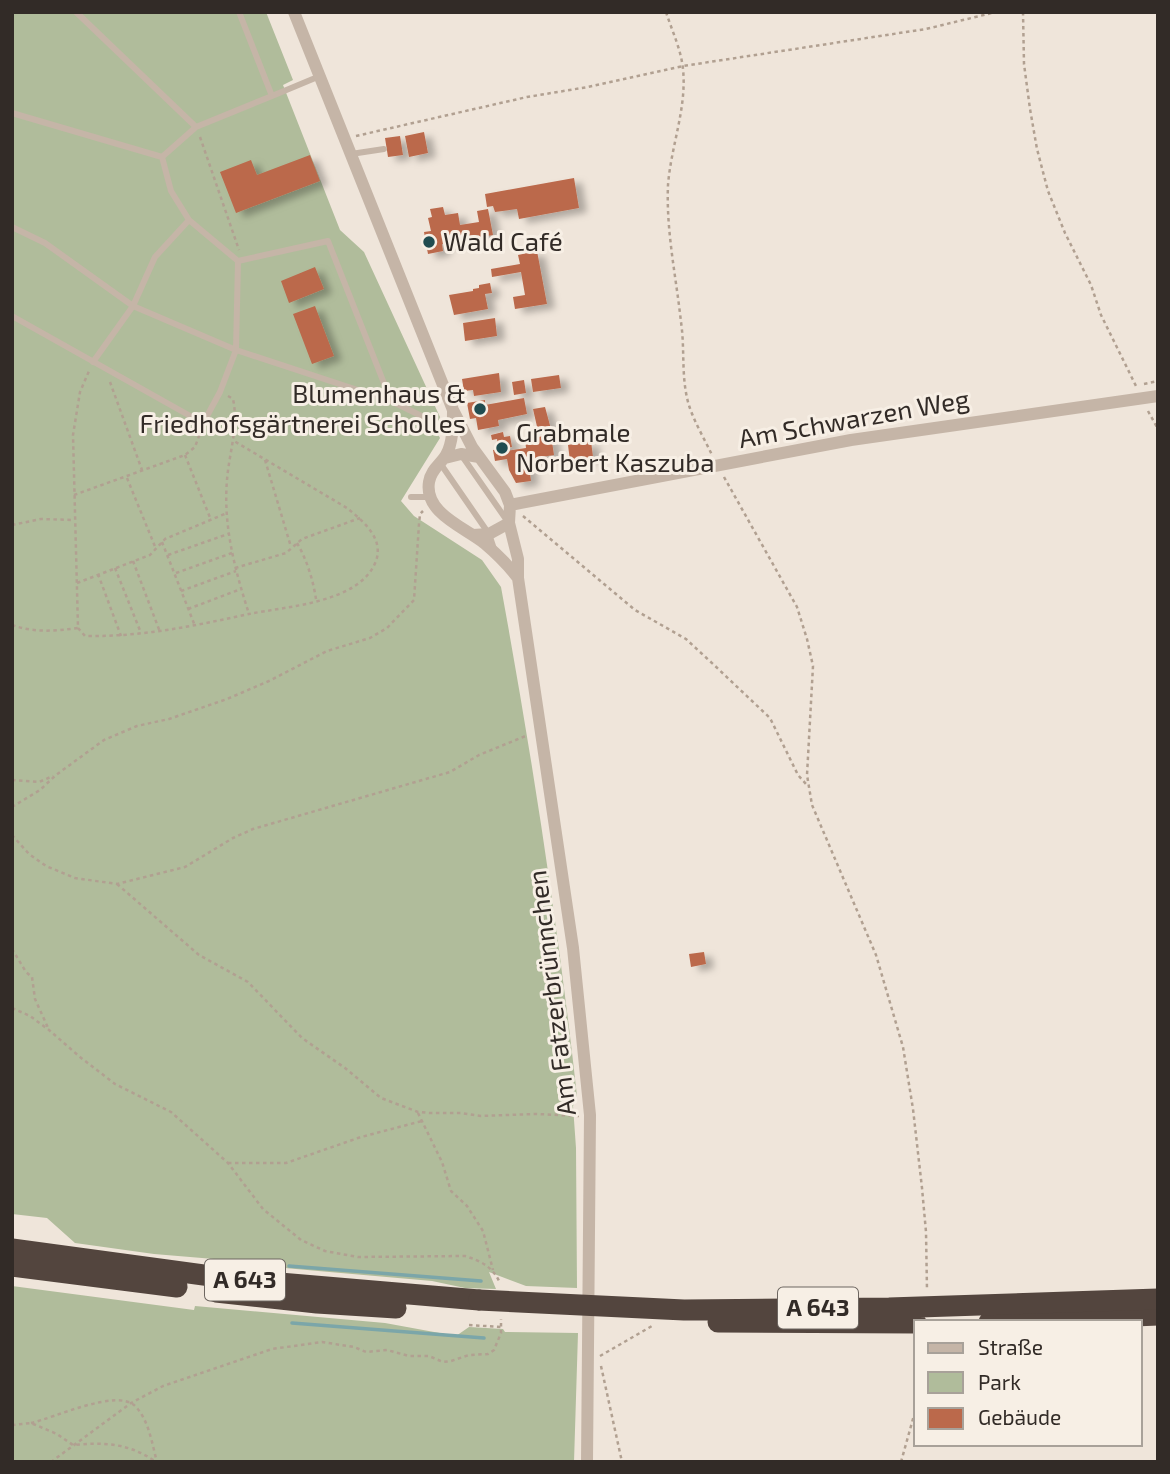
<svg xmlns="http://www.w3.org/2000/svg" width="1170" height="1474" viewBox="0 0 1170 1474" font-family="'Exo 2',sans-serif">
  <style>
    .green { fill: #b0bc9b }
    .lines { fill: none; stroke-linecap: round; stroke-linejoin: round }
    .stream { stroke: #7ba6a9; stroke-width: 3.5 }
    .building { fill: #bb694b; filter: url(#shadow) }
    .path { stroke: #b1a091; stroke-width: 2.5; stroke-dasharray: 3.5 3.5; stroke-linecap: butt }
    .service { stroke: #c5b5a7; stroke-width: 6 }
    .minor { stroke: #c5b5a7; stroke-width: 12 }
    .motorway { stroke: #53453e; stroke-width: 21 }
    .motorway-bridge { stroke: #53453e; stroke-width: 21 }
    .poi-dot { fill: #204c50; stroke: #f7efe5; stroke-width: 2.5 }
    .labels { text-anchor: middle; stroke-width: 6; stroke-linejoin: round; paint-order: stroke }
    .shield { fill: #f7efe5; stroke: #6d6660; stroke-width: 2 }
    .shield-label { font-size: 24px; font-weight: bold; fill: #322b27 }
    .poi-label { font-size: 26px; fill: #322b27; stroke: #f7efe5; text-anchor: start }
    .street-label { font-size: 26px; fill: #322b27; stroke: #f7efe5 }
  </style>
  <defs>
    <filter id="shadow"><feDropShadow dx="8" dy="4.5" stdDeviation="3.5" flood-color="#0004"/></filter>
  </defs>
  <rect width="100%" height="100%" fill="#efe5da"/>
  <path class="green" d="M12 12H266L293 80 283 85 340 230 364 252 440 417 435 429 440 438 401 501 414 516 482 560 501 587C532 756 558 925 577 1096L573 1106 576 1148 577 1288 526 1286 489 1272 496 1289 465 1288 432 1281 227 1263 226 1260 154 1254 75 1243 47 1218 12 1214Z
    M12 1286 194 1310 195 1306 385 1323 456 1336 469 1327 503 1329 505 1332 578 1333 574 1462H12Z"/>
  <g class="lines">
    <path class="stream" d="M289 1266 481 1281
      M292 1323 484 1338"/>
  </g>
  <path class="building" d="M424 132 428 153 409 157 405 136Z
    M400 136 403 155 388 157 385 138Z
    M310 155 320 181 236 213 220 172 251 160 257 175Z
    M574 178 579 208 519 219 517 209 495 212 493 206 487 207 485 194Z
    M443 207 445 215 458 213 460 225 479 222 477 211 488 209 493 235 442 244 443 251 428 254 424 232 431 231 428 218 432 217 430 209Z
    M537 251 547 304 515 309 513 297 525 295 521 272 492 277 491 269 520 264 518 255Z
    M315 267 324 289 289 303 281 281Z
    M490 283 492 293 485 294 488 309 454 315 449 295 473 291V289L479 288V285Z
    M315 306 334 356 312 364 293 314Z
    M495 318 497 336 465 341 463 323Z
    M499 373 501 392 474 396 473 390 464 391 462 379Z
    M559 375 561 388 533 392 531 379Z
    M524 380 526 393 514 395 512 382Z
    M524 398 527 414 498 420 499 426 478 430 476 418 470 419 467 403 485 400V405Z
    M545 407 551 429 538 431 533 409Z
    M503 432 504 437 510 436 512 447 506 448V451L526 448 525 439 551 435 554 455 528 459 531 481 516 483 509 470 507 459 495 461 493 450 499 449 497 439 492 440 491 435Z
    M591 441 593 457 570 461 568 445Z
    M704 952 706 964 691 967 689 954Z"/>
  <g class="lines">
    <path class="path" d="M666 12C672 31 681 49 683 69 687 108 671 146 668 185 666 231 676 276 681 322 685 349 681 375 688 402 693 420 704 438 712 455
      M1023 12 1024 64 1030 109 1037 149 1048 191 1065 233 1091 285 1101 315 1136 386
      M356 136 527 97 588 87 683 66 926 29 996 12
      M200 137 239 250
      M110 382 142 470
      M1144 384 1158 381
      M228 396 233 399C239 426 229 453 227 480 223 526 235 570 249 614
      M1148 411 1158 429
      M185 455 211 520
      M265 460 291 547
      M724 477 797 607 807 639 813 666 807 775 812 805 876 955 903 1047 913 1109 922 1188 926 1232 927 1290
      M127 478 156 549
      M74 495 185 455 195 447 203 425
      M523 516 635 610 686 639 713 664 770 718 798 775 806 784
      M12 525 41 519 74 520
      M162 542 195 626
      M297 543C307 560 313 580 316 599
      M168 555 228 534
      M133 561 160 632
      M115 568 141 633
      M235 568 286 553 302 539 360 518
      M176 573 232 553
      M98 574 121 636
      M77 583 150 555 165 539 227 513
      M181 591 236 571
      M188 609 241 589
      M12 625C35 633 54 631 78 628L73 435 80 392 89 371
      M78 628 85 636C141 637 194 626 249 614 288 606 360 603 376 561 384 538 363 521 347 508L234 441
      M12 780 39 782 53 776
      M12 807 40 790 56 775 104 740 137 726 169 719 227 699 269 681 327 651 370 638 387 628 414 600 419 524 420 514 423 511
      M12 835 29 854 46 866 75 878 117 884 185 867 233 838 253 829 450 772 479 755 528 735
      M117 884 199 955 248 982 302 1038 345 1068 381 1098 418 1112 430 1113H461L481 1116 537 1114 579 1116
      M12 949 26 972 32 977 35 999 49 1030
      M12 1008 30 1016 49 1030 80 1057 115 1084 171 1112 228 1163 263 1209 301 1240 325 1251 358 1257 465 1256C481 1261 493 1267 500 1283
      M418 1113 442 1162 451 1191 467 1206 483 1231 493 1270
      M228 1163H286L361 1137 422 1121
      M469 1325 501 1327
      M600 1356 652 1326
      M601 1366 622 1462
      M31 1423C54 1418 117 1388 135 1406 149 1420 152 1444 157 1462
      M12 1425 31 1423 57 1434 73 1445C104 1442 129 1443 156 1462
      M51 1462 131 1403 163 1386 272 1349 322 1342 354 1347 366 1352 387 1350 409 1356H429L443 1362 451 1361 469 1355 488 1354 494 1350 501 1333V1319
      M901 1462 916 1408"/>
    <path class="service" d="M76 12 196 127 272 96
      M239 12 272 96 320 76
      M12 113 162 157 171 191 189 220 238 261 328 241 391 401 452 431
      M351 154 384 149
      M162 157 196 127
      M12 227 45 243 133 306 236 350 391 401
      M12 316 192 417 207 416 220 392 236 350 238 261
      M93 362 133 306 155 257 189 220
      M462 456 508 522
      M440 463 489 534 494 549
      M411 497H431"/>
    <path class="minor" d="M294 12 453 410 472 447 505 492 510 505 509 523 518 559V578L573 948 590 1115 587 1462
      M453 412C453 425 453 443 446 455 441 464 431 469 429 482 424 513 464 527 484 543 497 554 508 565 518 578
      M445 458 461 454 479 457
      M510 505 851 440 1158 396
      M473 535 489 534 509 523"/>
    <path class="motorway" d="M12 1249 233 1279 479 1300
      M12 1266 177 1287
      M216 1292 317 1303 396 1308
      M989 1322 1158 1315"/>
    <path class="motorway-bridge" d="M479 1300 684 1310 889 1308 1158 1299
      M718 1322 916 1323"/>
  </g>
  <g class="poi-dot">
    <circle cx="429" cy="242" r="7"/>
    <circle cx="480" cy="409" r="7"/>
    <circle cx="502" cy="448" r="7"/>
  </g>
  <g class="labels">
    <g class="shield">
      <rect x="205" y="1259.5" width="80" height="41" rx="5"/>
      <rect x="778" y="1287.5" width="80" height="41" rx="5"/>
    </g>
    <g class="shield-label">
      <text x="245" y="1288">A 643</text>
      <text x="818" y="1316">A 643</text>
    </g>
    <g class="poi-label">
      <text x="443" y="251">Wald Café</text>
      <text x="466" y="403" text-anchor="end">Blumenhaus &amp;<tspan x="466" dy="30">Friedhofsgärtnerei Scholles</tspan></text>
      <text x="516" y="442">Grabmale<tspan x="516" dy="30">Norbert Kaszuba</tspan></text>
    </g>
    <g class="street-label">
      <text transform="translate(854 419) rotate(-10)" y="9">Am Schwarzen Weg</text>
      <text transform="translate(552 993) rotate(-97)" y="9">Am Fatzerbrünnchen</text>
    </g>
  </g>
  <rect width="1170" height="1474" fill="none" stroke="#322b27" stroke-width="28"/>
  <rect x="914" y="1320" width="228" height="126" fill="#f7efe5" stroke="#a8a199" stroke-width="2"/>
  <rect x="928" y="1343" width="35" height="10" fill="#c5b5a7" stroke="#a8a199" stroke-width="2"/>
  <text x="978" y="1355" font-size="21" fill="#322b27">Straße</text>
  <rect x="928" y="1372" width="35" height="21" fill="#b0bc9b" stroke="#a8a199" stroke-width="2"/>
  <text x="978" y="1390" font-size="21" fill="#322b27">Park</text>
  <rect x="928" y="1408" width="35" height="21" fill="#bb694b" stroke="#a8a199" stroke-width="2"/>
  <text x="978" y="1425" font-size="21" fill="#322b27">Gebäude</text>
</svg>
